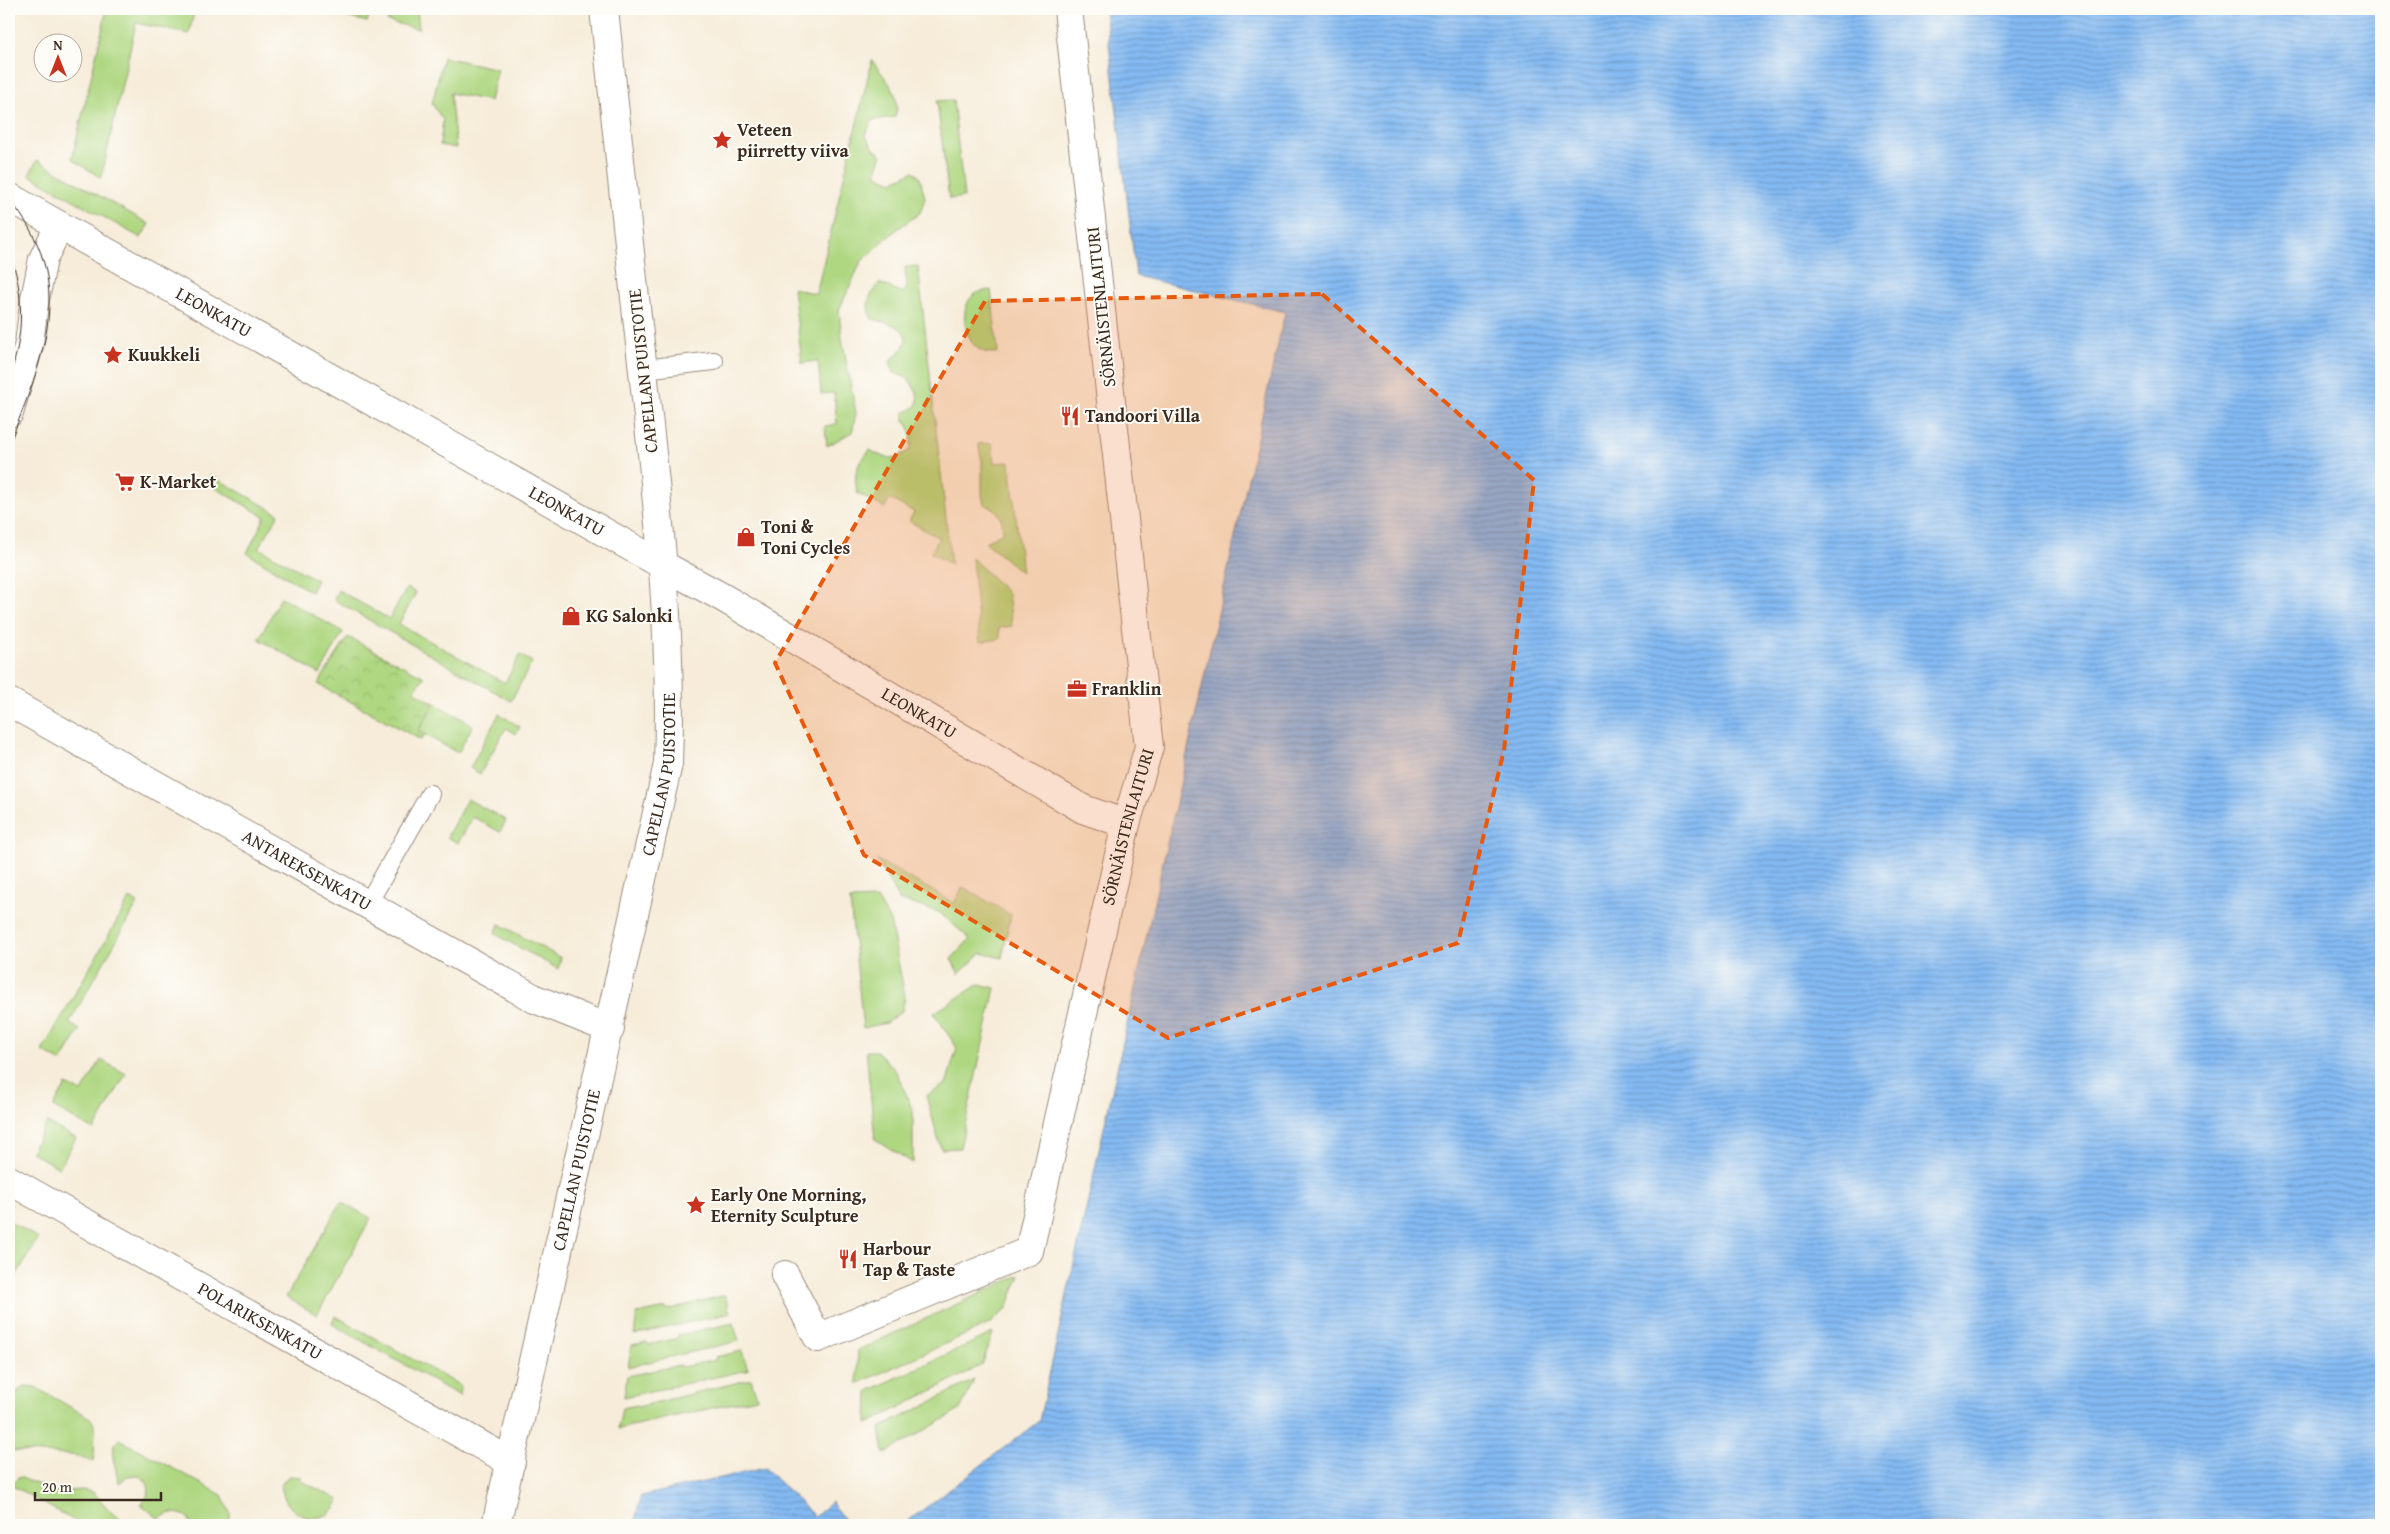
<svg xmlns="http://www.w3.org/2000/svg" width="2390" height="1534" viewBox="0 0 2390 1534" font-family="'Gentium Book Plus',serif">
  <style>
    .grass { fill: #afd781; stroke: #758050 }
    .park { fill: url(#park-crowns); stroke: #758050 }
    .water { fill: url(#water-rules); stroke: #607288 }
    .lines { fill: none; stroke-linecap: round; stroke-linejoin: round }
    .service-casing { stroke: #988b7c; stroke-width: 20 }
    .pedestrian-casing { stroke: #988b7c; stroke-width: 30 }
    .minor-casing { stroke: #988b7c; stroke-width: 30 }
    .tertiary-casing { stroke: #988b7c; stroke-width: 30 }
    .service { stroke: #fff; stroke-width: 18 }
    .pedestrian { stroke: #fff; stroke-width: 28 }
    .minor { stroke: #fff; stroke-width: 28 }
    .tertiary { stroke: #fff; stroke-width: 28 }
    .tram { stroke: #3b2a1e; stroke-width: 1 }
    .marked { fill: #e8590c; fill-opacity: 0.2; stroke: #e8590c; stroke-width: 4; stroke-dasharray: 10 6; stroke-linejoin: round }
    .labels { text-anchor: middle; stroke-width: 4; stroke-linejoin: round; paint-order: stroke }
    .poi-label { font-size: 18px; font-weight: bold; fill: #3b2a1e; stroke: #fdfcf7; text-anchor: start }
    .street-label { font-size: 18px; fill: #3b2a1e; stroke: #fdfcf7 }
  </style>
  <defs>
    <pattern id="park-crowns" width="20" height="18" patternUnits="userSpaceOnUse" patternTransform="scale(1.25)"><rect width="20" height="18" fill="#afd781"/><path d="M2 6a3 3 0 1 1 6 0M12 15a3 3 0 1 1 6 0" fill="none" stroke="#97b96f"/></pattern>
    <pattern id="water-rules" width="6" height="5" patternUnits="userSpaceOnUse" patternTransform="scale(1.25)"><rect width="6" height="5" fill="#84baf3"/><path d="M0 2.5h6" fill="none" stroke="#6d97c4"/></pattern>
  </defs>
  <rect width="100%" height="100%" fill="#fdfcf7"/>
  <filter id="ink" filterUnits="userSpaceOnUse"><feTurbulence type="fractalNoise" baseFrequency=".02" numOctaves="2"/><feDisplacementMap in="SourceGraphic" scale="10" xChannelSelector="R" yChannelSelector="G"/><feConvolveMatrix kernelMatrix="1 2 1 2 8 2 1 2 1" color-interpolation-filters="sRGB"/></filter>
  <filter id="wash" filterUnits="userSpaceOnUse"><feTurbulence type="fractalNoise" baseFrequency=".0096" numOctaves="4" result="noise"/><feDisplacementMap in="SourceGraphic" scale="20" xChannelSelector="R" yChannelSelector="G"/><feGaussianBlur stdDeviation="1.12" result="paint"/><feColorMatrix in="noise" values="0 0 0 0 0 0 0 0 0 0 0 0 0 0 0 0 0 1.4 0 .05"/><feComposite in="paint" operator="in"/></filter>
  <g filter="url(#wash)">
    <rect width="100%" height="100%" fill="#f6ecd9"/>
    <path class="grass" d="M107 9H195L189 34 136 23 101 178 72 159Z
      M331 9H371L367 22 330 13Z
      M391 9H417L419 29 387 21Z
      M443 57 498 69 490 101 450 93 456 148 440 145 443 120 432 104Z
      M872 60C884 79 903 93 895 117L873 120 865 135 874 149 882 155 877 168V175L892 182 914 171 920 178 925 198 920 213 896 230 861 262 839 310 842 339 856 413 852 432 827 446 825 426 837 424 834 393 821 394 818 361 802 363 793 288 816 294Z
      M953 100 964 197 949 199 937 101Z
      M37 160 149 224 141 238 29 175Z
      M918 266 951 564 931 553 939 538 909 521 914 512 890 499 885 508 857 493C854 471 855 467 870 450 887 460 893 461 910 450 912 437 913 430 904 420V413L915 407 918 401 917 393 909 379 893 372 890 361C894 356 902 351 904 346 913 326 884 322 872 319 864 303 869 297 879 283L903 293 907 287 905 267Z
      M991 290 998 353C993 353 986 353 982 351 966 344 959 313 970 299 975 292 983 291 991 290Z
      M992 443 994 463 1010 462 1022 573 985 542 1003 532C1002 515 999 511 984 504L982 495V461L978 444Z
      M210 475 279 514 259 548 317 580 311 592 247 553 265 517 207 483Z
      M972 558 1008 593 1012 626 999 628 1000 639 980 642Z
      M407 588 416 593 399 624 505 683 520 655 532 662 511 701 334 600 338 590 389 619Z
      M281 597 343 632 320 674 259 639Z
      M434 703 473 725 458 753 418 731Z
      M499 714 520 727 516 734 506 728 480 774 470 768Z
      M467 799 506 820 500 832 473 817 458 843 447 837Z
      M877 860 954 903 963 887 1011 915 1002 958 981 953 959 974 951 959 970 939 939 912 899 900Z
      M130 898 138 903 69 1023 80 1030 61 1062 42 1051Z
      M877 899 890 921 905 996 902 1011 886 1023 863 1028 850 900Z
      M499 924 561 958 558 969 495 934Z
      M979 984 995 988 960 1148 941 1149 926 1096 946 1084 957 1048 934 1013Z
      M866 1051H877L896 1071 913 1111V1163L875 1139Z
      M101 1060 126 1074 94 1130 53 1107 66 1085 82 1092Z
      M47 1123 76 1138 59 1168 31 1152Z
      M341 1202 371 1218 317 1315 286 1297Z
      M9 1221 38 1238 9 1288Z
      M1020 1275 1006 1310 989 1324 857 1384 858 1350Z
      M725 1295 730 1313 634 1335 637 1314 666 1308 667 1310Z
      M335 1316 461 1386 460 1396 332 1324Z
      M733 1323 739 1341 628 1367 632 1345 647 1342 648 1345 678 1338V1335Z
      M993 1333 982 1365 867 1424 868 1391Z
      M742 1351 748 1370 624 1397 627 1376 681 1365 682 1367 716 1360 715 1357Z
      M751 1379 757 1398 618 1429 622 1408 637 1405 638 1407Z
      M974 1380 960 1410 884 1454 880 1428Z
      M25 1386 35 1387 90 1418 95 1426 94 1462 72 1455 13 1451 9 1448C9 1426 3 1398 25 1386Z
      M119 1439 222 1495 230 1513V1525H191L188 1517C177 1512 169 1511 159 1519L141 1504C151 1494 152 1485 140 1476L127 1477 119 1483 113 1458 114 1444Z
      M290 1476 301 1477 300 1480 339 1500C330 1525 298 1522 286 1501 283 1496 282 1490 281 1485L284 1480Z
      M19 1477 56 1492 83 1490 93 1492 112 1513 131 1525H82L11 1485Z"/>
    <path class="park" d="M348 637 424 677 414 691 434 703 418 731 425 735 421 740 318 684Z"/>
    <path class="water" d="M1105 9H2381V1525H903L1039 1421 1285 312 1136 276Z
      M765 1468 815 1517 831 1502 848 1525H634L641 1496Z"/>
  </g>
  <g filter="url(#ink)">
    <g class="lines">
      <defs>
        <path id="service" d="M643 369 714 361
          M367 905 430 794"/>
        <g id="pedestrian">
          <path d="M1083 809 1126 824"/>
          <path id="s1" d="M785 1275 818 1338 1029 1251 1126 824 1149 747 1068 9"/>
        </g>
        <g id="minor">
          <path d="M9 413 29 344 34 304 43 259 59 226"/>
          <path id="s2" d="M661 564 720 596 1083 809"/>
          <path id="s3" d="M9 702 535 999 610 1029"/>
          <path id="s4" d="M9 1180 511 1462"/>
        </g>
        <g id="tertiary">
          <path id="s5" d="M9 197 661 564"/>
          <path id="s6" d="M496 1525 668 764C673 636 658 507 644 380 630 256 617 133 604 9"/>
        </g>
      </defs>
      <use href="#service" class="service-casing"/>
      <use href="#pedestrian" class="pedestrian-casing"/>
      <use href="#minor" class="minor-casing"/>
      <use href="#tertiary" class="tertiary-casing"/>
      <use href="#service" class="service"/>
      <use href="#pedestrian" class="pedestrian"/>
      <use href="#minor" class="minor"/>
      <use href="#tertiary" class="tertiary"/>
      <path class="tram" d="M9 199C79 283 43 357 9 445
        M9 252C25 292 24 337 9 378"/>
    </g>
  </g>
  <path class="marked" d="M1322 294 1534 480 1504 750 1458 943 1168 1038 864 855 775 663 985 301Z"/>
  <defs>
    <symbol id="sight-bare" viewBox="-9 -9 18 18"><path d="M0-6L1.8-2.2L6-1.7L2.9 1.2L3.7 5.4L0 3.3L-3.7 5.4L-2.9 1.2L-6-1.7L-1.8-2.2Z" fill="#c8321e" stroke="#fdfcf7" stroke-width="2.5" paint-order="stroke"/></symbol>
    <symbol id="restaurant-bare" viewBox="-9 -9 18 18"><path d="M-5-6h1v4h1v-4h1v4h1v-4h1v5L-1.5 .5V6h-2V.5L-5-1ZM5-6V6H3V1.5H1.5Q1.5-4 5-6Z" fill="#c8321e" stroke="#fdfcf7" stroke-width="2.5" paint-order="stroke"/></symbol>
    <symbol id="supermarket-bare" viewBox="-9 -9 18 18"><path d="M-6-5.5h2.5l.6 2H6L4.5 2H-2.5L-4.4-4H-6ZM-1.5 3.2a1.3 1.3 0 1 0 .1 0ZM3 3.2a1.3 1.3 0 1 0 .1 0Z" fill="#c8321e" stroke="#fdfcf7" stroke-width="2.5" paint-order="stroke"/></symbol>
    <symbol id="shop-bare" viewBox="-9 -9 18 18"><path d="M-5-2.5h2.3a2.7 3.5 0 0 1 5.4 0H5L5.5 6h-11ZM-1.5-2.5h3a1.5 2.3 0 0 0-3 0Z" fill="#c8321e" stroke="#fdfcf7" stroke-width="2.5" paint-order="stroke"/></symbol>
    <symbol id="office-bare" viewBox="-9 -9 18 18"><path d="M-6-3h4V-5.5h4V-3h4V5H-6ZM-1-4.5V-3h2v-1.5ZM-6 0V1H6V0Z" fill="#c8321e" stroke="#fdfcf7" stroke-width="2.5" paint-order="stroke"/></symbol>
  </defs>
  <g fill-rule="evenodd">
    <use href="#sight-bare" x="708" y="126" width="28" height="28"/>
    <use href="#sight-bare" x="99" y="341" width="28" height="28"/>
    <use href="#restaurant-bare" x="1056" y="402" width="28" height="28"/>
    <use href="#supermarket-bare" x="111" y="468" width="28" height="28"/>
    <use href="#shop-bare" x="732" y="523" width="28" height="28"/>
    <use href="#shop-bare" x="557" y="602" width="28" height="28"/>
    <use href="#office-bare" x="1063" y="675" width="28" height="28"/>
    <use href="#sight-bare" x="682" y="1191" width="28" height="28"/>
    <use href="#restaurant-bare" x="834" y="1245" width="28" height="28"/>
  </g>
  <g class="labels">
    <g class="poi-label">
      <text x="737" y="136">Veteen<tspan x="737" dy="21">piirretty viiva</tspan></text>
      <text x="128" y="361">Kuukkeli</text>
      <text x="1085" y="422">Tandoori Villa</text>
      <text x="140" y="488">K-Market</text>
      <text x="761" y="533">Toni &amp;<tspan x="761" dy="21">Toni Cycles</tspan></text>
      <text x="586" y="622">KG Salonki</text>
      <text x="1092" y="695">Franklin</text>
      <text x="711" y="1201">Early One Morning,<tspan x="711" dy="21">Eternity Sculpture</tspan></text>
      <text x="863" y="1255">Harbour<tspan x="863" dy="21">Tap &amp; Taste</tspan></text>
    </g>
    <g class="street-label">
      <text transform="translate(1101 307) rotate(-96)" y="6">SÖRNÄISTENLAITURI</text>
      <text dy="6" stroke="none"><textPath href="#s5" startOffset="235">LEONKATU</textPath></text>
      <text transform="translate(643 371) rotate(-96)" y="6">CAPELLAN PUISTOTIE</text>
      <text dy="6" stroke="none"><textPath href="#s5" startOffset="640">LEONKATU</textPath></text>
      <text dy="6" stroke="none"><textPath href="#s2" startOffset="298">LEONKATU</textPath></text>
      <text dy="6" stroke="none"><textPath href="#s6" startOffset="769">CAPELLAN PUISTOTIE</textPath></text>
      <text dy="6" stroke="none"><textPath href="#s1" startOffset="735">SÖRNÄISTENLAITURI</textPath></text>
      <text dy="6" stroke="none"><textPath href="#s3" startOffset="342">ANTAREKSENKATU</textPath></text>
      <text dy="6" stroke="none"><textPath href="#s6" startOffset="364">CAPELLAN PUISTOTIE</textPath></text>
      <text dy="6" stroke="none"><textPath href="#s4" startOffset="288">POLARIKSENKATU</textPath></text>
    </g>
  </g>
  <rect width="2390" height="1534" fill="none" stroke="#fdfcf7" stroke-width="30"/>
  <g transform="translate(58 58)"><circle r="24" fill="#fdfcf7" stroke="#afa8a0"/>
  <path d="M0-4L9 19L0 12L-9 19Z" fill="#c8321e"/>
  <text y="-8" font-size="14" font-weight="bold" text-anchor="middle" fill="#3b2a1e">N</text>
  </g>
  <path d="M35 1492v8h126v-8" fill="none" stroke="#3b2a1e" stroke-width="2.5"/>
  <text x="42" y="1492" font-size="15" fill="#3b2a1e" stroke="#fdfcf7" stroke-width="4" paint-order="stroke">20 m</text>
</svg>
